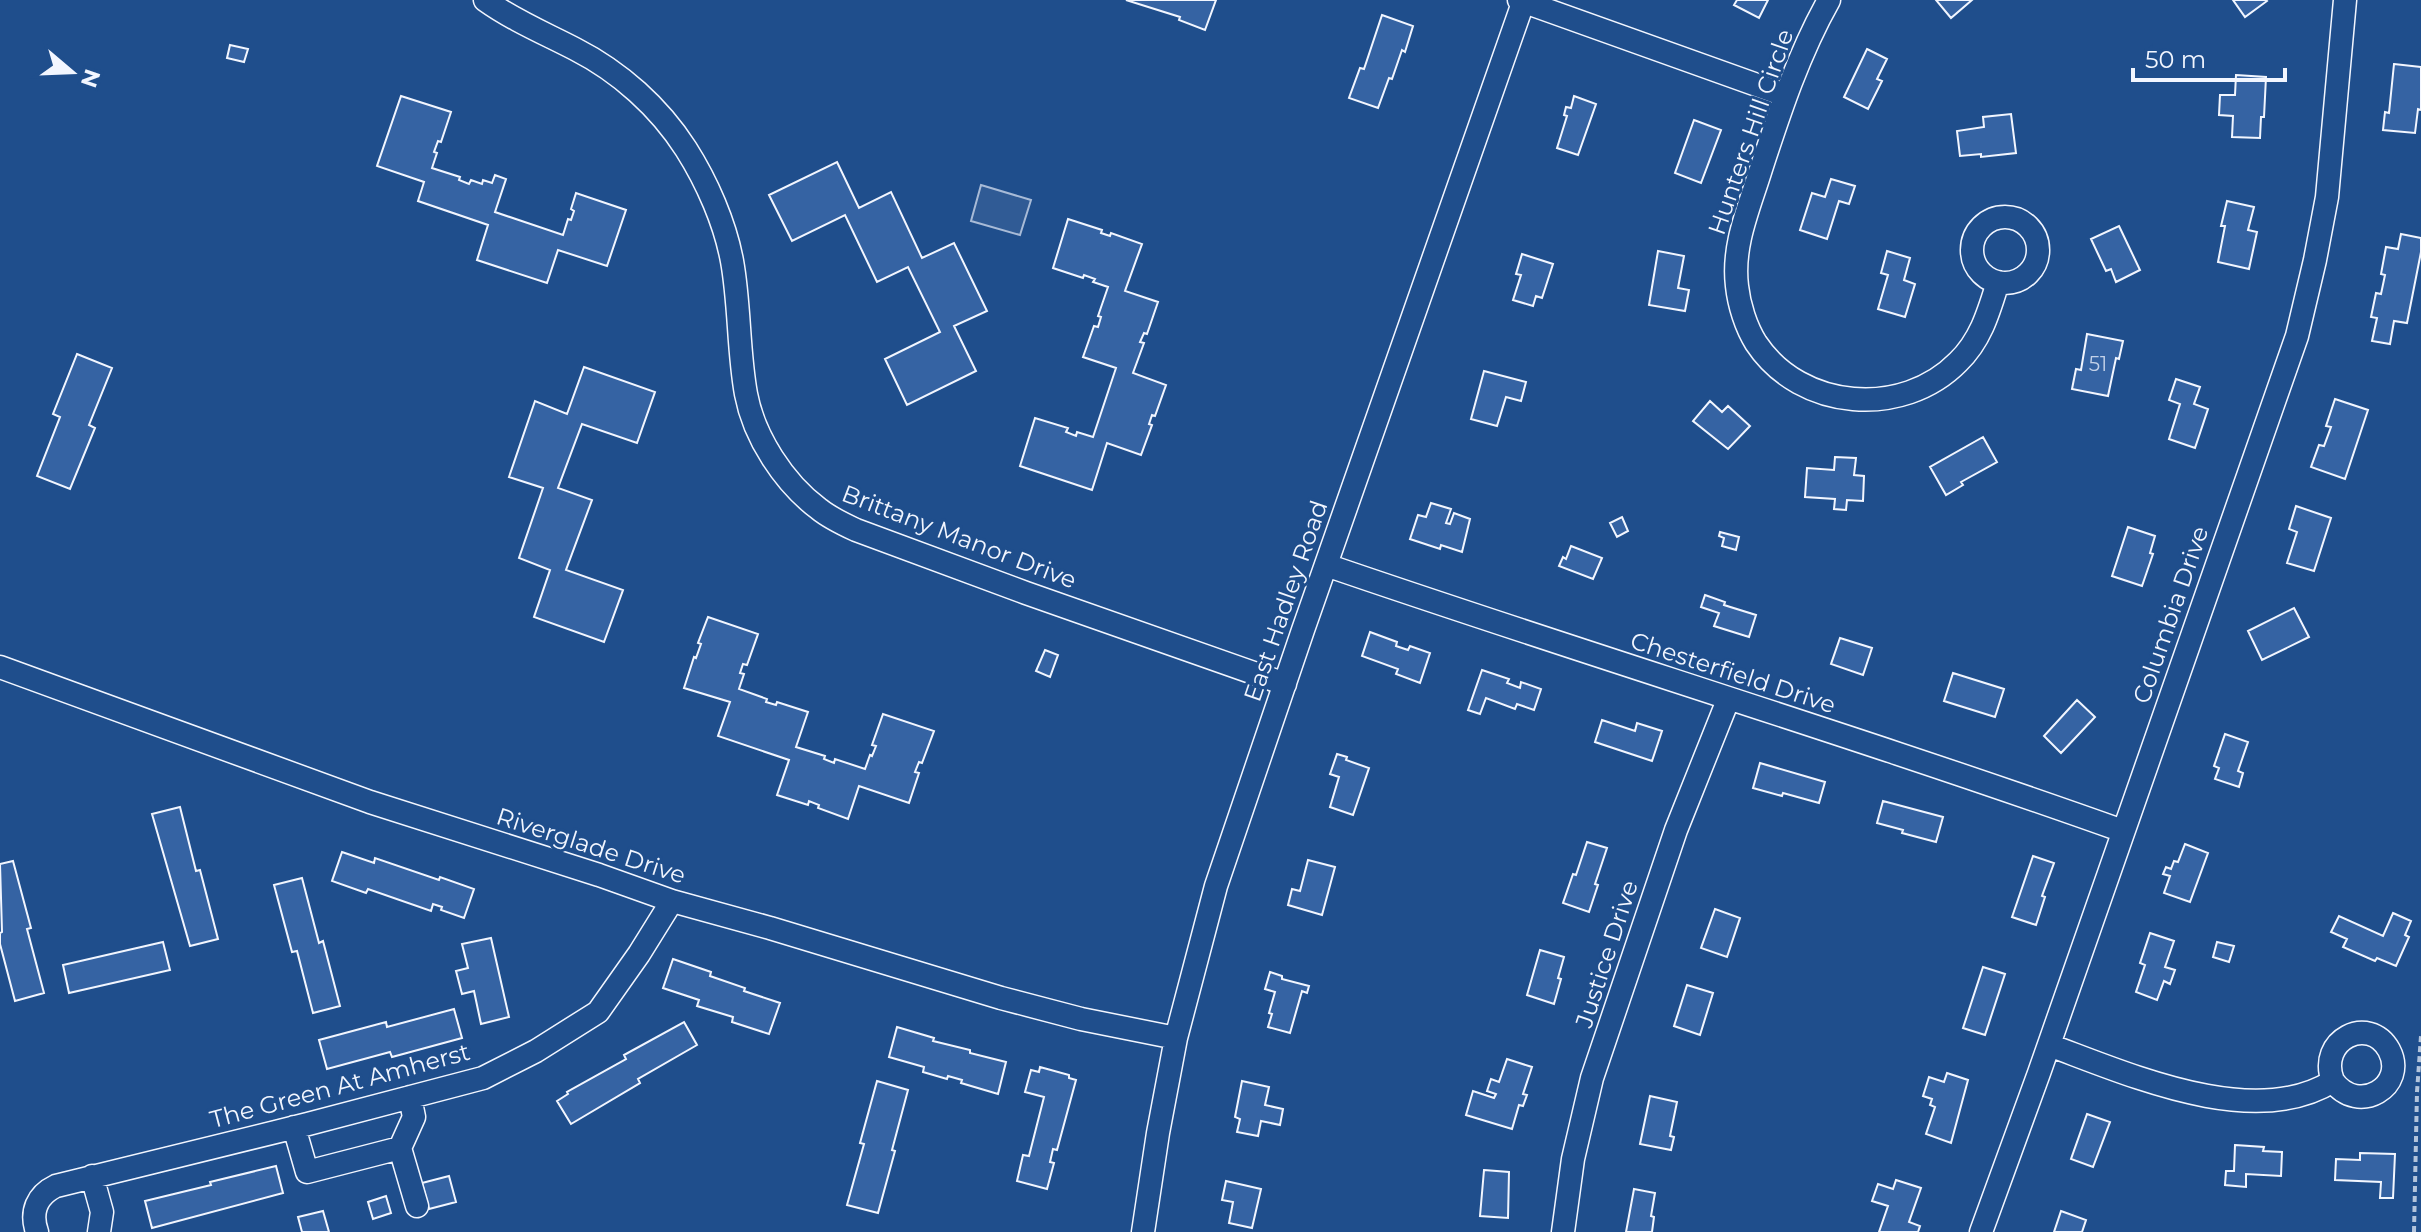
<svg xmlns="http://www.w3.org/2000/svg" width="2421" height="1232" viewBox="0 0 2421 1232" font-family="Montserrat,sans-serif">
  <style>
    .green { fill: #305b95; stroke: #a8bbd7; stroke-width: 2 }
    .building { fill: #3563a3; stroke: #f2f6ff; stroke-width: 2 }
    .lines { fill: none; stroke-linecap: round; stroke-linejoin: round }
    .minor-casing { stroke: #f2f6ff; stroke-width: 25 }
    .path { stroke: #b3c4dc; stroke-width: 4; stroke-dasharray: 6 4; stroke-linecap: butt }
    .minor { stroke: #1f4e8c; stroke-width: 22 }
    .labels { text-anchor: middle; stroke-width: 6; stroke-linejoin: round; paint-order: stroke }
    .number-label { font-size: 20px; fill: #c3d1e8 }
    .street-label { font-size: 24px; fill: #f2f6ff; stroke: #1f4e8c }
  </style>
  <rect width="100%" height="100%" fill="#1f4e8c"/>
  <path class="green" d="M981 185 1031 200 1020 235 971 221Z"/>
  <path class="building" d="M1126 0H1216L1205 30 1179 20 1180 17Z
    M1737 0H1768L1759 18 1734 5Z
    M1936 0H1972L1951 18Z
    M2233 0H2266L2267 1 2245 17Z
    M1382 15 1413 26 1405 52 1402 50 1392 79 1389 78 1378 108 1349 98 1360 68 1364 69Z
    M230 45 248 49 244 62 227 58Z
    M1867 49 1887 59 1877 79 1882 81 1868 109 1844 97Z
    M2394 64 2421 67V110L2418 109 2415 133 2383 130 2385 112 2389 113Z
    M2236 75 2266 77 2264 117H2261L2260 138 2232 137 2233 116 2219 115 2220 95H2235Z
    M401 96 451 112 441 142 438 141 434 152 437 153 432 168 460 177 459 180 469 184 471 180 482 184 483 180 492 183 495 175 506 179 495 212 563 235 568 219 571 220 574 211 571 209 576 193 626 210 607 266 558 250 547 283 477 260 488 225 418 201 424 182 377 166Z
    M1574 96 1596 104 1578 155 1557 148 1567 116 1564 115 1566 107 1571 108Z
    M2011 114 2016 153 1981 157V154L1960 156 1957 131 1984 127 1983 117Z
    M1694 120 1721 130 1701 183 1675 173Z
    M837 162 859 208 891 192 922 258 954 243 987 311 954 326 976 371 907 405 885 359 940 332 908 267 877 282 845 215 792 241 769 195Z
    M1831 179 1855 186 1849 204 1839 201 1827 239 1800 230 1812 193 1825 197Z
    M2227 201 2254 207 2248 230 2257 232 2249 269 2218 262 2225 226H2221Z
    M1068 219 1102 230 1101 233 1110 236 1111 233 1142 244 1125 291 1158 302 1147 334 1144 333 1140 342 1144 343 1133 373 1166 385 1155 416 1152 415 1149 424 1152 425 1141 455 1107 443 1092 490 1020 466 1035 418 1068 428 1066 432 1076 436 1077 432 1093 437 1116 368 1083 357 1094 326 1098 327 1101 317 1098 316 1108 287 1093 282 1095 279 1084 275 1083 278 1053 268Z
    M2119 226 2140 270 2116 282 2111 269 2106 271 2091 239Z
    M2401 234 2421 238V252L2407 323 2394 321 2390 344 2372 341 2377 318 2371 317 2376 293 2381 294 2385 275 2381 274 2386 247 2398 249Z
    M1658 251 1684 256 1678 288 1689 290 1685 311 1649 305Z
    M1887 251 1910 258 1904 280 1915 284 1905 317 1878 309 1888 275 1881 273Z
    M1522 254 1553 264 1542 298 1536 296 1533 306 1513 300 1521 275 1516 274Z
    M2087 334 2123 341 2119 359 2116 358 2108 396 2072 389 2076 369 2081 370Z
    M77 354 112 368 89 425 95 428 70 489 37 476 60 417 53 414Z
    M584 367 655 392 637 443 582 424 558 488 592 500 566 570 623 590 604 642 534 617 550 570 519 558 543 488 509 477 535 401 567 414Z
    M1484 371 1526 382 1521 401 1506 397 1497 426 1471 419Z
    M2176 379 2200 387 2194 404 2208 409 2195 448 2169 439 2180 404 2169 400Z
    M2335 399 2368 410 2345 479 2311 467 2319 445 2324 446 2331 427 2326 426Z
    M1710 401 1722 412 1728 406 1750 426 1728 449 1693 421Z
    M1983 437 1997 462 1961 482 1963 485 1946 495 1930 467Z
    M1835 457 1856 458 1854 475 1864 476 1863 501 1847 500 1846 510 1834 509 1835 499 1805 497 1807 468 1834 470Z
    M1431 503 1451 509 1446 523 1450 524 1454 513 1470 519 1462 552 1441 545 1440 549 1410 539 1418 515 1426 517Z
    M2296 506 2331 518 2314 571 2287 563 2297 532 2289 529Z
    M1622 517 1628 531 1617 537 1610 523Z
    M2128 527 2155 536 2150 553 2153 554 2142 586 2112 576Z
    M1720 532 1739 537 1736 550 1722 546 1724 538 1719 536Z
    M1571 546 1602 558 1593 579 1559 566 1563 557 1566 559Z
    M1705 595 1725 602 1724 605 1756 615 1749 637 1714 626 1719 613 1701 607Z
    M2294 608 2309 637 2262 660 2248 631Z
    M708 617 758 634 747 665 743 664 740 673 744 674 739 689 767 699 766 702 776 705 777 702 808 712 796 747 825 756 824 759 834 763 835 759 865 769 870 755 872 756 876 746 872 745 883 714 934 731 922 763 919 762 915 772 919 773 909 803 859 786 848 819 818 808 819 805 809 801 808 805 777 795 789 760 718 736 730 702 684 688 694 657 696 658 701 644 698 643Z
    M1370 632 1397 642 1396 646 1408 650 1410 646 1430 653 1420 683 1396 674 1398 669 1362 656Z
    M1840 638 1872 648 1863 675 1831 664Z
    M1045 650 1058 655 1050 677 1036 671Z
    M1482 670 1509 679 1507 683 1520 688 1521 682 1541 689 1534 710 1517 704 1515 709 1486 698 1480 714 1468 710Z
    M1953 673 2004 689 1995 717 1944 701Z
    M2077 700 2095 717 2061 753 2044 736Z
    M1602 720 1635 731 1637 723 1662 731 1652 761 1595 742Z
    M2225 734 2248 742 2238 771 2243 773 2239 787 2215 779 2219 768 2214 766Z
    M1337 754 1347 757 1346 760 1369 768 1353 815 1330 807 1339 777 1330 774Z
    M1760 763 1825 782 1819 803 1783 793 1782 796 1753 788Z
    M1883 801 1943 817 1936 842 1902 833 1903 830 1877 823Z
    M180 807 196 871 200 870 218 939 190 946 152 814Z
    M1587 842 1607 848 1595 884 1598 885 1589 912 1563 903 1573 874 1576 875Z
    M2185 844 2208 853 2190 902 2164 893 2170 876 2163 874 2166 867 2171 869 2174 861 2178 862Z
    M342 852 374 863 375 858 439 880 440 877 474 889 464 918 441 910 442 907 433 904 431 911 368 889 366 893 332 881Z
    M2033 856 2054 863 2042 896 2045 897 2036 925 2012 917Z
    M1308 860 1335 867 1322 915 1288 905 1292 889 1300 891Z
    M13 861 31 928 27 929 44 993 15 1001 0 944V933L2 932 0 864Z
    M302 878 319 943 323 941 340 1006 313 1013 297 951 292 952 274 885Z
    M1715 909 1740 918 1727 957 1701 948Z
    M2393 913 2411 921 2405 935 2409 937 2396 966 2377 958 2375 961 2343 947 2347 939 2331 932 2339 916 2383 936Z
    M2150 933 2174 941 2165 967 2175 970 2170 984 2164 981 2157 1000 2136 992 2145 965 2140 963Z
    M491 938 509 1017 481 1024 474 991 462 994 456 971 468 968 462 944Z
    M163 942 170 970 69 993 63 965Z
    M2217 942 2234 946 2229 962 2213 957Z
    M1540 950 1564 957 1558 978 1561 979 1554 1004 1527 995Z
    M673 959 711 972 710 976 745 988 744 991 780 1003 769 1034 732 1022 733 1017 697 1006 699 1000 663 988Z
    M1983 967 2005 974 1985 1035 1963 1028Z
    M1270 972 1282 976V979L1309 986 1307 993 1302 991 1290 1033 1268 1027 1272 1014 1269 1013 1275 992 1265 989Z
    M1687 985 1713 993 1700 1035 1674 1026Z
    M454 1009 462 1038 392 1057 390 1052 327 1069 319 1040 386 1022 387 1027Z
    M684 1022 697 1045 638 1079 640 1083 571 1124 557 1101 568 1094 567 1092 626 1059 624 1055Z
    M897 1027 934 1038 933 1041 970 1050V1053L1006 1062 998 1094 961 1083 962 1080 948 1076 947 1079 923 1072 924 1067 889 1057Z
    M1507 1059 1532 1067 1523 1094 1527 1095 1523 1106 1519 1105 1512 1129 1466 1115 1473 1091 1494 1098 1496 1094 1487 1091 1491 1079 1499 1082Z
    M1040 1067 1069 1075V1078L1076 1080 1057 1150 1053 1149 1050 1162 1054 1163 1047 1189 1017 1181 1023 1155 1029 1156 1044 1097 1025 1092 1031 1070 1039 1072Z
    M1947 1073 1968 1080 1951 1143 1926 1134 1935 1107 1930 1105 1932 1099 1923 1096 1929 1077 1944 1082Z
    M877 1081 908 1090 892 1150 895 1151 878 1213 847 1205 864 1144 860 1143Z
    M1242 1081 1269 1087 1265 1105 1283 1109 1280 1125 1261 1121 1258 1136 1237 1132 1240 1119 1235 1117Z
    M1650 1096 1677 1102 1670 1136 1674 1137 1671 1150 1640 1144Z
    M2087 1114 2110 1122 2093 1167 2071 1159Z
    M2235 1145 2264 1147 2263 1151 2282 1152 2281 1176 2246 1174V1187L2225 1185 2226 1171H2234Z
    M2360 1153 2395 1154 2393 1198H2380L2381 1182 2335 1180 2336 1159 2360 1160Z
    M276 1166 283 1193 152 1228 145 1201 211 1185 210 1182Z
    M1484 1170 1509 1172 1508 1218 1480 1216Z
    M449 1176 456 1202 429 1209 422 1183Z
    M1896 1180 1921 1188 1909 1222 1920 1226 1918 1232H1879L1888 1206 1872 1201 1878 1184 1893 1189Z
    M1226 1181 1261 1189 1252 1228 1229 1223 1233 1202 1222 1200Z
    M1634 1189 1655 1193 1651 1216 1654 1217 1652 1232H1626Z
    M386 1196 391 1213 373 1219 368 1202Z
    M323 1211 329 1232H302L298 1217Z
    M2061 1211 2086 1220 2082 1232H2054Z"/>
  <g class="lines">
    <defs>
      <path id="minor" d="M485 0C513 20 544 33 575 49 620 72 659 107 686 149 707 182 725 223 732 261 740 305 738 350 746 394 754 437 784 483 819 509 830 518 843 524 856 530L1026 593 1285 684
        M1519 0 1785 95
        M1829 0C1799 53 1780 111 1761 169 1749 208 1732 245 1737 286 1739 305 1746 327 1756 343 1801 411 1903 418 1958 362 1981 340 1989 311 1998 282
        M1972 250a33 33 0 1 1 66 0a33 33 0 1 1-66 0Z
        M1326 565C1591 656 1859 737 2123 831
        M0 667 370 802 599 875 672 901 770 928 1001 998 1081 1019 1176 1038
        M2049 1045C2128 1074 2254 1131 2333 1081 2358 1116 2408 1086 2389 1050 2369 1014 2317 1040 2333 1081
        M294 1127 307 1172 400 1148 417 1206
        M400 1148 414 1117 410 1097
        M92 1176 102 1212 99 1232
        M37 1232C30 1212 37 1195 56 1186L308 1124 483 1078 536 1051 598 1012 639 954 672 901
        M1143 1232 1158 1133 1176 1038 1216 886 1303 630 1524 0
        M1563 1232 1573 1159 1592 1078 1676 830 1728 700
        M1981 1232 2039 1073 2297 336 2315 260 2327 197 2345 0"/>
    </defs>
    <use href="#minor" class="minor-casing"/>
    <path class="path" d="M2414 1232 2417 1092 2421 1036"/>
    <use href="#minor" class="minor"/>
  </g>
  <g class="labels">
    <g class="number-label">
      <text x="2098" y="371">51</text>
    </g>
    <g class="street-label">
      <text transform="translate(1751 132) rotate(-71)" y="8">Hunters Hill Circle</text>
      <text transform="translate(959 537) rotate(21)" y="8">Brittany Manor Drive</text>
      <text transform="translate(1286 601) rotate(-71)" y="8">East Hadley Road</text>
      <text transform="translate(2171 615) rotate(-71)" y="8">Columbia Drive</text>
      <text transform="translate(1733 673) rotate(18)" y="8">Chesterfield Drive</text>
      <text transform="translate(591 846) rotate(18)" y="8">Riverglade Drive</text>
      <text transform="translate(1607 954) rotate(-72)" y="8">Justice Drive</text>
      <text transform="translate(340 1086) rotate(-15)" y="8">The Green At Amherst</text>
    </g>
  </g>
  <g transform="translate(72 72) rotate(109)" stroke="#1f4e8c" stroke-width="6" paint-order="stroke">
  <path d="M0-6L14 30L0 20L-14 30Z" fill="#f2f6ff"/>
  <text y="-12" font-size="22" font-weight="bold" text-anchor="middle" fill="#f2f6ff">N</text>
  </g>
  <path d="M2133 68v12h152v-12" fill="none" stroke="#f2f6ff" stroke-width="4"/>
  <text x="2145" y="68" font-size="24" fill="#f2f6ff" stroke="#1f4e8c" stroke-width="6" paint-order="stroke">50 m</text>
</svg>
